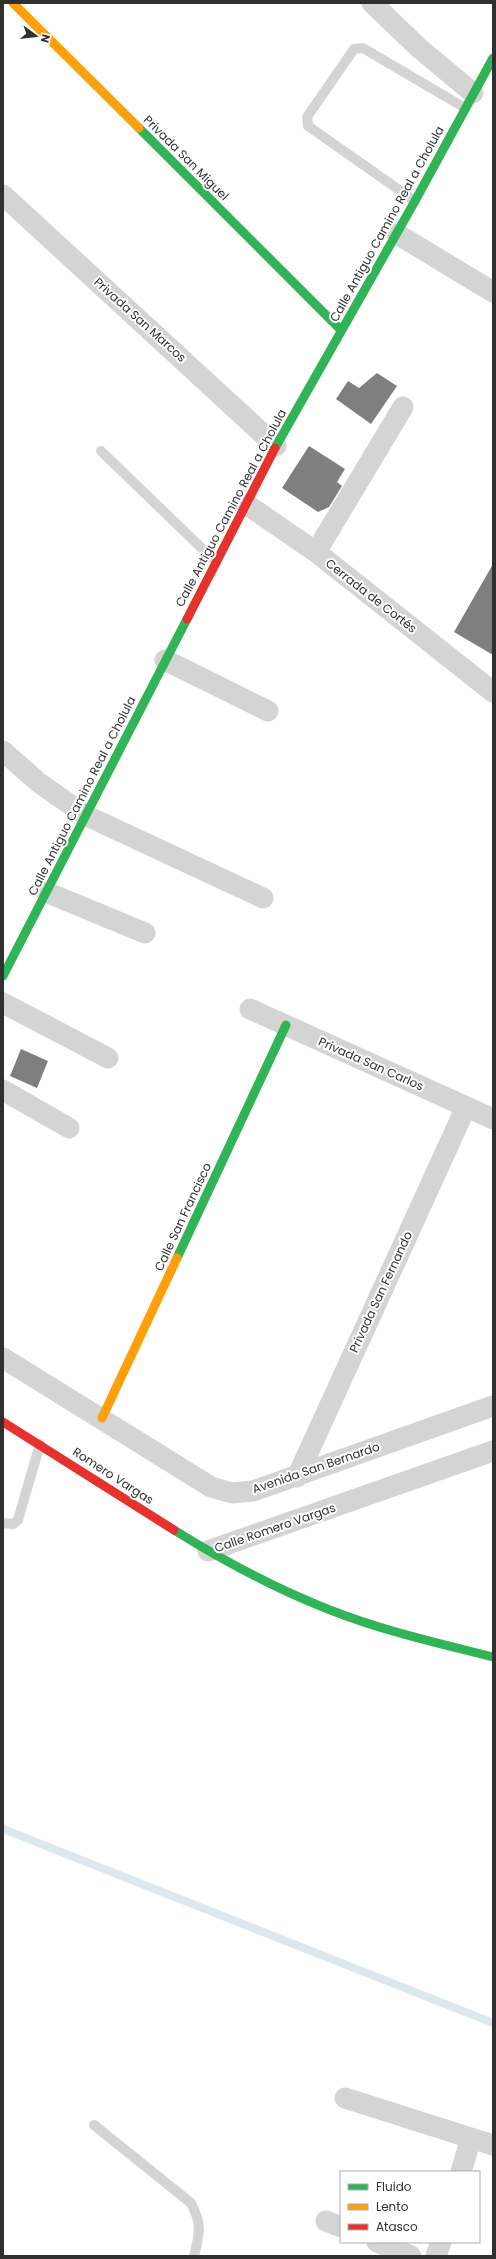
<svg xmlns="http://www.w3.org/2000/svg" width="496" height="2259" viewBox="0 0 496 2259" font-family="Poppins,sans-serif">
  <style>
    .lines { fill: none; stroke-linecap: round; stroke-linejoin: round }
    .stream { stroke: #dbe8ee; stroke-width: 8 }
    .building { fill: #7f7f7f }
    .lane { stroke: #d4d4d4; stroke-width: 10 }
    .street { stroke: #d4d4d4; stroke-width: 21 }
    .fast { stroke: #30b455; stroke-width: 9 }
    .slow { stroke: #ff9f0a; stroke-width: 9 }
    .jam { stroke: #e5322d; stroke-width: 9 }
    .labels { text-anchor: middle; stroke-width: 4; stroke-linejoin: round; paint-order: stroke }
    .street-label { font-size: 12px; fill: #303030; stroke: #fff }
  </style>
  <rect width="100%" height="100%" fill="#fff"/>
  <g class="lines">
    <path class="stream" d="M3 1829 493 2023"/>
  </g>
  <path class="building" d="M377 373 397 386 371 424 336 399 348 381 359 388Z
    M309 446 345 469 337 482 342 486 329 507 318 512 282 488Z
    M493 564V655L454 632Z
    M21 1049 48 1061 37 1088 10 1076Z"/>
  <g class="lines">
    <path class="lane" d="M415 201 308 126 307 117 354 49 363 48 465 108
      M101 451 216 562
      M3 1523 13 1524 18 1520 40 1444
      M94 2125 191 2203C202 2224 200 2233 194 2256"/>
    <path class="street" d="M372 3 419 48 473 93
      M3 195 276 446
      M397 234 493 292
      M246 504 316 552 493 692
      M316 552 403 407
      M165 660 268 711
      M3 751 38 782 85 815 263 898
      M46 892 145 933
      M3 1003 108 1058
      M250 1009 493 1119
      M3 1090 69 1128
      M3 1358 211 1487 232 1493 253 1491 493 1406
      M297 1477 466 1107
      M208 1551 493 1451
      M345 2098 493 2145
      M461 2172 471 2138
      M326 2221 341 2227
      M377 2242 411 2256
      M436 2256 441 2242"/>
    <path class="fast" d="M139 128 341 330
      M275 448 415 201 493 58
      M3 976 187 619
      M177 1258 286 1025
      M174 1530C235 1568 307 1605 376 1626 414 1638 454 1647 493 1657"/>
    <path class="slow" d="M13 3 139 128
      M102 1418 177 1258"/>
    <path class="jam" d="M187 619 275 448
      M3 1422 174 1530"/>
  </g>
  <g class="labels">
    <g class="street-label">
      <text transform="translate(186 158) rotate(45)" y="4">Privada San Miguel</text>
      <text transform="translate(387 224) rotate(-61)" y="4">Calle Antiguo Camino Real a Cholula</text>
      <text transform="translate(140 320) rotate(42)" y="4">Privada San Marcos</text>
      <text transform="translate(231 508) rotate(-62)" y="4">Calle Antiguo Camino Real a Cholula</text>
      <text transform="translate(371 596) rotate(38)" y="4">Cerrada de Cortés</text>
      <text transform="translate(82 796) rotate(-63)" y="4">Calle Antiguo Camino Real a Cholula</text>
      <text transform="translate(371 1064) rotate(24)" y="4">Privada San Carlos</text>
      <text transform="translate(183 1217) rotate(-65)" y="4">Calle San Francisco</text>
      <text transform="translate(381 1292) rotate(-65)" y="4">Privada San Fernando</text>
      <text transform="translate(316 1468) rotate(-19)" y="4">Avenida San Bernardo</text>
      <text transform="translate(113 1476) rotate(33)" y="4">Romero Vargas</text>
      <text transform="translate(275 1528) rotate(-19)" y="4">Calle Romero Vargas</text>
    </g>
  </g>
  <rect width="496" height="2259" fill="none" stroke="#303030" stroke-width="8"/>
  <rect x="340" y="2171" width="140" height="72" fill="#ffffff" stroke="#acacac"/>
  <rect x="348" y="2184" width="20" height="6" fill="#30b455" stroke="#acacac"/>
  <text x="376" y="2191" font-size="12" fill="#303030">Fluido</text>
  <rect x="348" y="2204" width="20" height="6" fill="#ff9f0a" stroke="#acacac"/>
  <text x="376" y="2211" font-size="12" fill="#303030">Lento</text>
  <rect x="348" y="2224" width="20" height="6" fill="#e5322d" stroke="#acacac"/>
  <text x="376" y="2231" font-size="12" fill="#303030">Atasco</text>
  <g transform="translate(36 36) rotate(105)" stroke="#ffffff" stroke-width="3" paint-order="stroke">
  <path d="M0-3L7 15L0 10L-7 15Z" fill="#303030"/>
  <text y="-6" font-size="11" font-weight="bold" text-anchor="middle" fill="#303030">N</text>
  </g>
</svg>
